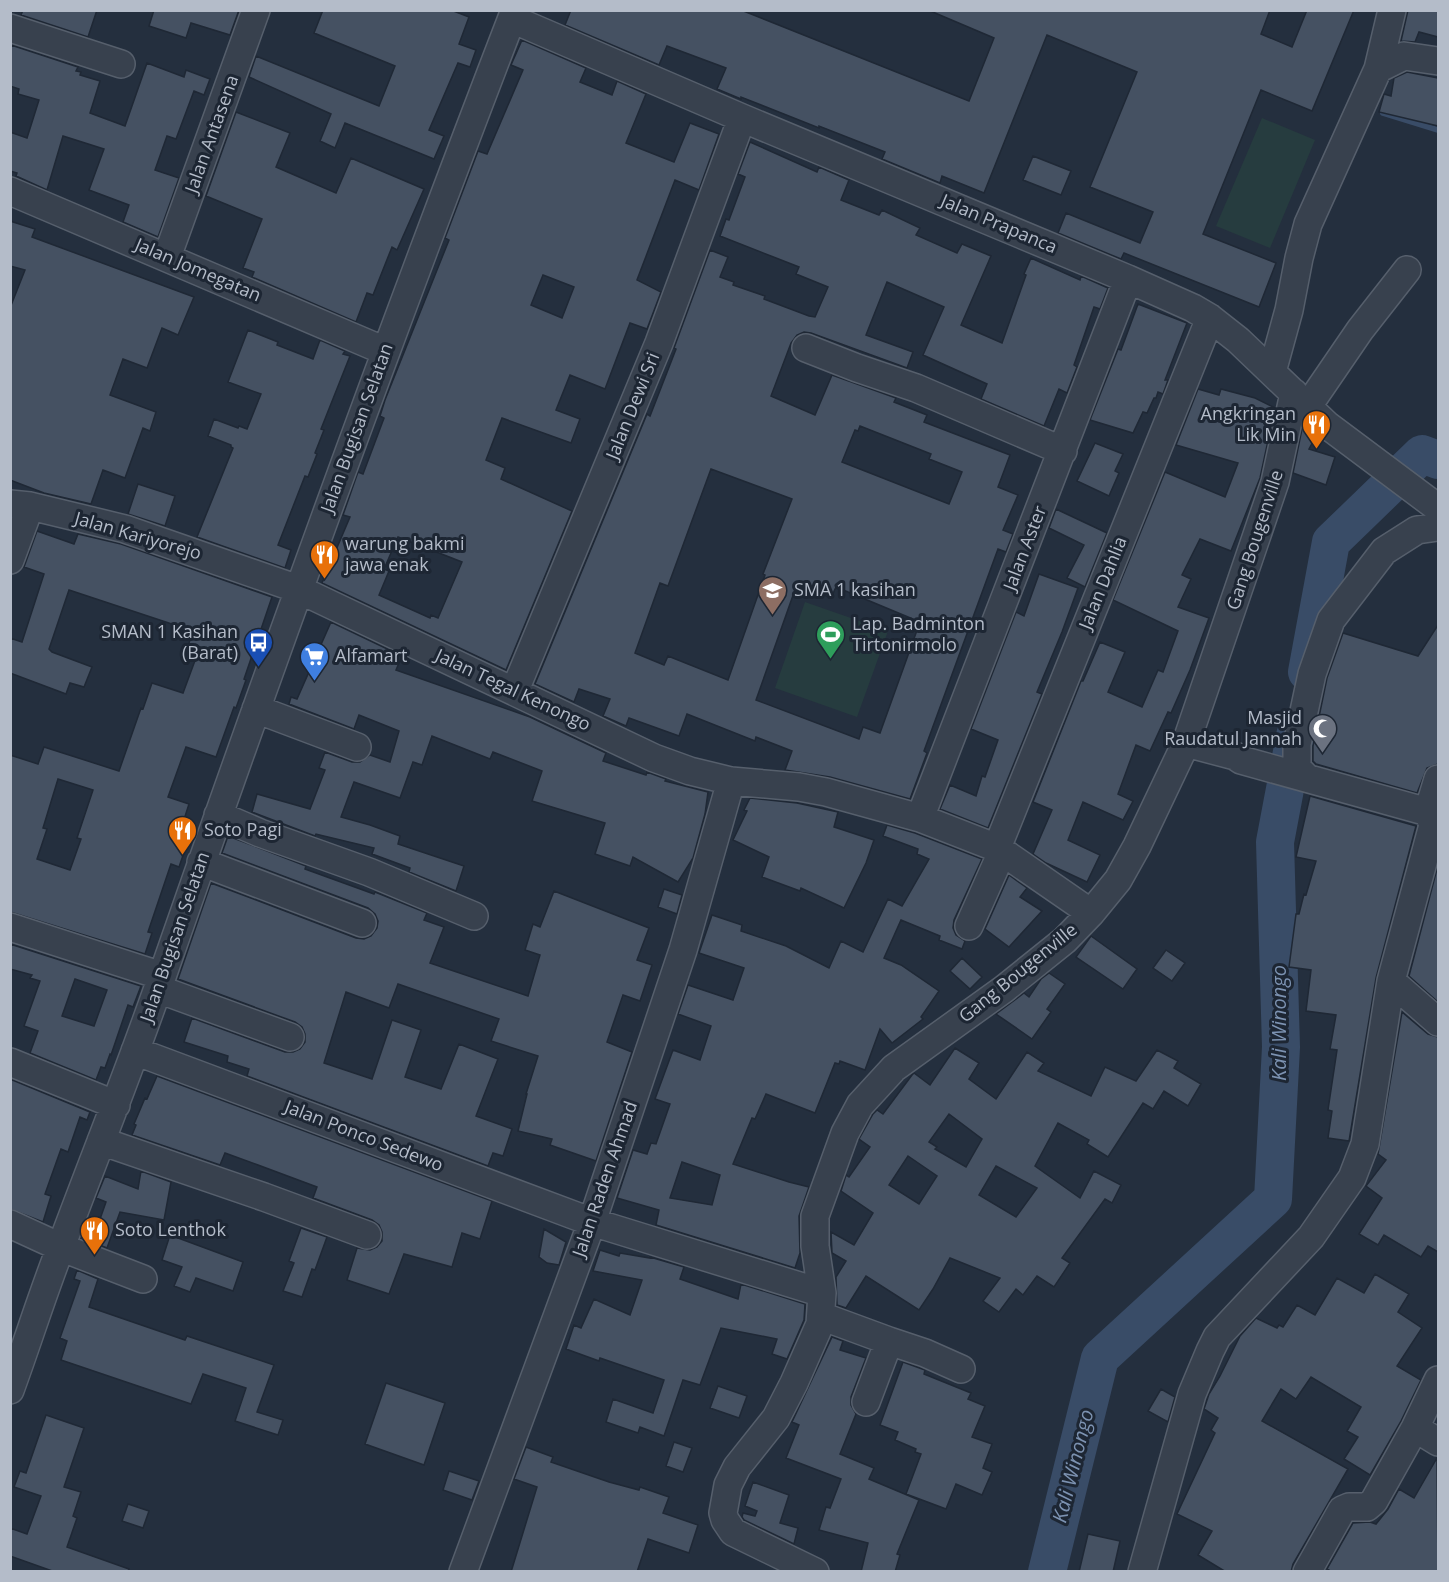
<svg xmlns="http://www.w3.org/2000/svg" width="1449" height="1582" viewBox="0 0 1449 1582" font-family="'Open Sans',sans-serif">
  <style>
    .green { fill: #263c3f }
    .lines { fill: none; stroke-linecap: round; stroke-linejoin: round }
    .stream { stroke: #394c67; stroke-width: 6 }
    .river { stroke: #394c67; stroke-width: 38 }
    .building { fill: #455162; stroke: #1f2835; stroke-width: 1.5; fill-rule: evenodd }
    .minor-casing { stroke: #565f6c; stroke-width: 30 }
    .minor { stroke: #38414e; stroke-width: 27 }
    .labels { text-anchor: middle; stroke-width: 6; stroke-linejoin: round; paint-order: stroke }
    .street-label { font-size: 18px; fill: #b4bcc9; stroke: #1d2633 }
    .poi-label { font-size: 18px; fill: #b4bcc9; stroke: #1d2633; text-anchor: start }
    .water-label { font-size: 20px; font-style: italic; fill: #7c92b1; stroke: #1d2633 }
  </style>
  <rect width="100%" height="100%" fill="#242f3e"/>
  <path class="green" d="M1262 118 1315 140 1270 248 1216 226Z
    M805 602 888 631 857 717 775 688Z"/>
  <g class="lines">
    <path class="stream" d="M1383 113 1438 130"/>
    <path class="river" d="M1307 672 1331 542 1422 454 1438 460
      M1047 1572 1100 1358 1273 1199 1281 1047 1275 842 1295 736"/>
  </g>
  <path class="building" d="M23 10H97L88 37 21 15Z
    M154 10H239L230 35 191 23 186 38 149 26Z
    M323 10H451L469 17 459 44 476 50 470 67 458 63 429 130 444 136 434 159 345 123 335 148 320 141 331 114 249 77 256 56 379 106 395 66 314 33Z
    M571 10H741L969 101 994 38 928 10H1270L1261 34 1292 47 1307 10H1354L1312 111 1261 90 1203 234 1276 263 1259 307 1124 253 1121 259 1058 233 1066 213 1140 243 1153 212 1090 187 1137 72 1047 35 984 193 942 176 940 183 882 159 885 152 819 126V128L741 97V99L717 89 726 68 667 46 659 65 565 25Z
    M1408 10H1438V37L1419 32 1415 42 1401 41Z
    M522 40 586 68 580 82 612 95 617 81 646 94 626 143 674 162 690 123 719 134 699 190 675 180 637 280 661 292 647 329 630 323 605 389 570 375 556 410 580 419 571 443 502 418 486 460 505 468 501 479 572 511 506 670 322 583 350 517 343 515 358 472 363 474 384 418 380 416 385 400 449 240 445 238 478 151 487 154 523 70 511 65ZM543 275 574 287 562 318 531 305ZM398 537 462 562 438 618 431 615 430 618 379 595 389 571 384 569Z
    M11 45 78 67 76 71 81 72 80 75 100 81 90 113 125 126 147 63 184 77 186 70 210 79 204 95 194 91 176 139 167 136 155 170 179 178 158 237 123 222 129 205 89 190 104 149 63 136 47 190 16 176 17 173 10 171V132L27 138 39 100 18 94 19 89 10 86Z
    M1407 72 1438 78V126L1379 112 1384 94 1391 96 1394 78Z
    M236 112 290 133 276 167 336 193 351 158 424 189 397 250 392 247 373 295 367 293 356 322 252 277 254 272 243 268 262 219 206 196Z
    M750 142 817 172 819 167 849 180 841 200 879 215 882 210 920 228 916 235 957 253 962 244 991 256 961 325 1002 343 1026 275 1024 274 1031 258 1080 280 1081 276 1108 288 1100 309 1094 307 1074 365 1077 367 1067 393 1059 389 1044 426 981 399 987 384 923 355 944 307 887 282 866 335 913 352 907 368 811 333 804 332 797 335 791 343 771 396 815 415 832 375 896 398 894 402 927 415 924 422 1010 455 998 487 1018 495 1003 530 1013 534 1006 552 998 549 924 751 927 753 910 799 830 777 785 770 792 751 756 737 755 741 687 714 679 736 629 718 626 726 603 716 610 699 579 689 574 702 535 684 647 414 650 416 676 349 674 348 710 250 728 257 720 277 734 282 733 285 765 296 764 299 809 316 815 317 828 287 796 274 799 267 720 236 726 219 729 220 745 177 738 174ZM860 426 931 454 929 459 962 472 949 504 842 462 855 430 858 431ZM711 469 792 499 763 574 765 575 728 680 668 656 664 665 635 653 660 583 668 586ZM801 586 831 598 836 587 920 622 880 733 863 727 859 739 756 700 796 587 800 588Z
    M1033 156 1071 171 1061 195 1023 180Z
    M10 221 35 229 32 237 194 297 178 335 162 328 147 368 123 359 110 395 156 412 150 431 143 428 125 478 103 470 91 504 44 493 10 480V308L25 270 10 266Z
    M1138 304 1187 323 1165 380H1168L1163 394 1158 392 1156 398H1154L1147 413 1143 412 1133 433 1090 420 1118 349 1121 350Z
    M248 330 278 342 277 345 313 359 320 340 345 351 343 354 350 356 321 429 324 430 315 453 317 454 308 477 305 476 278 545 291 550 285 568 197 537 233 448 231 447V445L208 436 214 419 238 428 239 426 247 429 261 394 228 382Z
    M1198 389 1219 395 1221 389 1255 398 1275 408 1260 478 1231 551 1200 539 1182 575 1191 579 1178 607 1209 618 1190 670 1171 713 1168 712 1150 751 1136 745 1118 794 1133 801 1123 820 1083 802 1068 840 1100 855 1087 882 1046 863 1033 854 1052 810 1033 802 1081 681H1083L1100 642 1125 652 1108 692 1142 707 1158 670 1163 672 1178 631 1113 600 1165 472 1225 497 1238 463 1176 445Z
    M1303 424 1316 436 1309 449 1335 457 1326 485 1293 473Z
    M1095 443 1123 454 1115 471 1119 473 1109 496 1077 481Z
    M138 484 175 496 165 526 128 514Z
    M1056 509 1107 533 1085 587 1067 578 1084 545 1049 528Z
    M37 531 74 544 78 534 121 544 272 597 244 679 246 680 236 708 234 707 216 757 186 747 168 797 189 804 179 835 189 838 179 867 171 864 148 932 152 933 145 954 10 912V755L38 764 44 747 119 771 141 708 143 709 152 683 183 693 200 647 189 643 193 631 69 590 49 649 52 652 92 667 84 687 70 683 66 694 10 673V638L22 642 44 574 24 567ZM58 779 93 790 77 838 81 839 70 870 37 859 47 829 43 828Z
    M1039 574 1078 588 1062 632 1037 692 1042 694 988 828 940 809 950 785 976 796 982 776 985 777 998 740 971 729 1016 612 1024 616Z
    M331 622 402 656 396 670 530 717 606 753 603 761 646 775 647 772 666 779 665 781 708 792 705 814 693 858 678 882 633 857 630 866 595 854 605 823 532 801 542 771 493 752 490 759 432 736 422 765 413 762 400 798 354 782 341 817 370 825 400 836 398 844 464 866 456 891 409 872 410 868 372 854 374 848 316 834 315 836 252 812 257 794 310 809 325 770 319 768 325 752 352 762H360L370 755 390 762 399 731 359 715 354 729 289 704 291 697 297 699Z
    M1438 625V764L1427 768 1417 793 1316 764 1313 761V746L1327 678 1343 633 1418 656Z
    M1310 796 1416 826 1376 978 1349 1141 1328 1138 1332 1111 1328 1110 1337 1050 1330 1049 1336 1015 1306 1011 1311 970 1289 967 1296 914H1299L1304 894 1306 895 1316 861 1296 857Z
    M750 798 797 803 838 812 834 827 874 840 866 863 844 908 801 888 800 891 762 877 769 857 733 840 747 811 744 810Z
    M887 825 915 833 982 859 954 920 953 928 956 935 965 941 962 949 939 940 940 936 901 920 884 958 901 965 939 991 921 1017 923 1019 892 1043 880 1029 865 1070 840 1061 839 1064 835 1063 815 1113 766 1094 755 1119 752 1118 733 1164 789 1182 809 1187 799 1216 800 1253 795 1268 656 1225 659 1210 617 1198 633 1150 647 1154 651 1143 656 1144 670 1104 655 1099 673 1050 700 1060 711 1026 678 1014 688 985 733 1000 744 968 699 953 712 915 742 925 741 931 786 946 829 968 841 941 863 952 888 899 902 906 929 859 917 854 918 849 883 836ZM682 1162 720 1175 712 1205 670 1198Z
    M228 836 306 866 305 869 374 894 375 892 427 913 424 920 444 927 430 963 528 996 540 955 525 950 533 924 540 927 554 891 649 928 637 960 652 965 640 1001 623 995 607 1042 632 1052 596 1161 550 1145 552 1139 518 1131 527 1094H526L538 1056 491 1041 499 1019 398 984 389 1008 346 992 324 1063 372 1079 392 1020 421 1030 405 1077 441 1089 459 1044 498 1059 476 1116 512 1129 503 1156 493 1153 488 1166 247 1076 249 1069 227 1062 228 1056 184 1042 192 1018 285 1052H293L300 1049 305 1042V1034L302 1027 295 1022 178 979 211 883 356 938 364 939 371 936 377 928 378 921 375 914 368 908 222 853Z
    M1438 865V1002L1409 976Z
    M1009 875 1027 888 1020 897 1042 911 1009 947 985 929Z
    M664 889 682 895 677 914 658 907Z
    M1091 936 1137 969 1123 989 1076 957Z
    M10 944 141 986 133 1007 128 1005 111 1055 110 1054 105 1068 101 1067 96 1080 30 1053 38 1031 24 1026 40 981 30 978 32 975 10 969ZM75 979 107 990 94 1026 62 1016Z
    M1166 950 1185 963 1172 981 1153 968Z
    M962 958 982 977 970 989 950 971Z
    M1049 973 1065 984 1047 1009 1051 1012 1032 1039 996 1014 1024 993 1029 997 1041 979Z
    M1402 1012 1428 1034 1438 1037V1252L1428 1246 1421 1257 1384 1235 1378 1245 1359 1234 1382 1198 1366 1186 1386 1160 1378 1154Z
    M955 1048 979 1063 969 1079 996 1099 1027 1052 1044 1063 1038 1071 1091 1096 1105 1067 1136 1081 1157 1050 1178 1061 1174 1068 1201 1084 1188 1106 1164 1091 1153 1109 1143 1103 1108 1157 1087 1144 1089 1140 1058 1123 1035 1166 1080 1198 1094 1171 1121 1185 1112 1203 1105 1199 1062 1258 1070 1263 1054 1287 1037 1276 1023 1295 1016 1289 999 1312 983 1301 1000 1278 950 1258 933 1289 919 1310 866 1276 846 1308 837 1305 836 1277 846 1261 832 1253 831 1232 854 1245 873 1213 841 1191 846 1175 849 1177 870 1147 859 1139 873 1114 877 1110 883 1114 912 1075 914 1073 930 1085ZM949 1114 982 1139 966 1167 935 1149 937 1147 929 1142ZM908 1156 937 1176 919 1204 889 1185ZM996 1166 1037 1188 1016 1217 979 1195Z
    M157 1076 492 1201 480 1239 462 1233 452 1267 404 1254 389 1294 347 1280 357 1248 370 1250 377 1247 382 1241V1232L379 1225 372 1220 313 1198 317 1187 258 1165 225 1153 220 1165 132 1135 136 1125 134 1124 145 1098 147 1099Z
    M10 1079 90 1112 87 1120 80 1117 68 1152 61 1149 45 1194 51 1196 43 1222 10 1209Z
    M141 1171 171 1182 164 1220 120 1212 107 1248 92 1242 106 1202 96 1198 105 1176 138 1189Z
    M301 1228 327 1237 315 1270 312 1269 302 1297 283 1291 294 1263 289 1261Z
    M544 1229 566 1242 559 1265 547 1263 539 1257Z
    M170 1235 243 1262 233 1291 196 1278 190 1292 174 1286 182 1267 162 1260Z
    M600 1250 619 1256 620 1253 650 1258V1257L684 1267 680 1279 738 1299 741 1284 805 1304 804 1320 787 1359 772 1354 777 1339 721 1328 700 1385 683 1380 664 1436 640 1427 638 1433 606 1422 613 1399 653 1413 664 1380 600 1358 599 1361 566 1349 574 1325 581 1328 594 1299 630 1315 642 1280 593 1271Z
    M77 1270 98 1279 89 1307 185 1340 187 1336 274 1365 257 1412 283 1420 278 1435 235 1421 246 1388 203 1374 191 1404 61 1360 67 1341 60 1338 80 1281 74 1279Z
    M1375 1274 1409 1294 1398 1312 1422 1328 1397 1366 1421 1380 1401 1421 1370 1475 1344 1459 1358 1437 1347 1431 1361 1407 1311 1377 1296 1399 1281 1389 1262 1421 1348 1469 1293 1564 1291 1572H1226L1198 1555 1212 1531 1177 1514 1215 1433 1211 1430 1218 1418 1204 1409 1209 1394 1220 1376 1240 1336 1256 1318 1277 1328 1279 1325 1283 1327 1297 1305 1315 1315 1337 1278 1364 1293Z
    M832 1337 843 1341 840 1350 866 1358 851 1397V1405L856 1414 840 1454 874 1468 869 1479 919 1500 897 1554 900 1555 895 1572H861L868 1543 819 1530 826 1507 830 1508 841 1479 786 1458 799 1425 792 1422Z
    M903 1362 925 1370 924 1374 971 1393 968 1399 985 1406 972 1437 992 1444 983 1468 992 1472 982 1495 956 1484 946 1509 906 1494 921 1454 915 1452 916 1449 895 1440 898 1432 880 1425Z
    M386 1383 445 1403 424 1465 365 1444Z
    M718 1386 747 1396 739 1418 710 1408Z
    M1161 1389 1175 1397 1168 1422 1148 1411Z
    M46 1415 84 1428 64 1487 81 1492 73 1516 77 1518 67 1547 129 1569 128 1572H55L10 1556V1528L27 1534 41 1496 14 1487 20 1471 26 1473Z
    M674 1442 692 1448 683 1472 666 1466Z
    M526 1447 553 1457 551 1462 609 1482 639 1490 640 1487 669 1497 663 1513 698 1525 689 1553 648 1539 637 1572H511L537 1487 514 1479Z
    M1437 1458 1438 1572H1332L1327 1569 1353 1523 1370 1522 1376 1524 1388 1509 1399 1489 1414 1498Z
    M449 1471 479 1481 472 1500 443 1490Z
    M753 1482 789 1495 780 1523 798 1528 794 1544 744 1520 742 1517 743 1513 755 1516 757 1511 745 1506Z
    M128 1504 149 1511 143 1528 122 1521Z
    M1088 1534 1120 1541 1113 1572H1079Z"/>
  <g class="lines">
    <defs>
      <path id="minor" d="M512 19 742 118 1128 279 1193 308 1210 318 1238 340 1327 425 1438 508
        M10 28 121 64
        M1378 69 1404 56 1438 61
        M10 191 385 351
        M167 257 256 10
        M806 348 857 368 916 388 1063 451
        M1272 372 1289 310 1299 258 1308 224 1378 69 1392 10
        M1308 406 1360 330 1407 270
        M10 504 30 506 125 529 298 589 654 758 690 771 731 781 799 787 826 792 920 818 997 848 1091 913
        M10 560 30 506
        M515 690 659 343 742 118
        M256 709 357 747
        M1186 743 1235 756 1241 760 1428 812
        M1307 778 1297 768V744L1312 674 1331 620 1384 551 1417 530 1438 527
        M218 815 260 833 369 872 474 916
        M920 818 1128 279
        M997 848 1210 318
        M201 862 362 923
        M969 926 1002 852
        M10 927 162 976
        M1391 981 1438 1022
        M158 989 290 1037
        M135 1051 592 1222 822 1293
        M10 1062 116 1105
        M101 1141 264 1197 367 1235
        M10 1224 60 1247 143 1279
        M821 1316 889 1341 866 1402
        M889 1341 925 1353 961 1369
        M10 1390C28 1341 43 1292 62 1244 94 1158 128 1074 158 988 272 660 390 334 515 10
        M1415 1428 1438 1442
        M463 1572 592 1222 683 950 731 781
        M815 1572 733 1532 725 1520 723 1513 728 1485 737 1467 776 1418 794 1383 820 1324 822 1293 815 1246V1216L845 1133 860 1105 894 1068 1004 989 1065 940 1091 913 1118 880 1137 846 1186 743 1275 482 1294 393
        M1142 1572 1192 1394 1210 1351 1217 1337 1311 1237 1352 1178 1365 1144 1391 981 1433 825 1428 812 1438 779
        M1307 1572 1342 1510 1349 1507H1367L1374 1501 1415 1428 1438 1380"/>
    </defs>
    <use href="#minor" class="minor-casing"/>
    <use href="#minor" class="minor"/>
  </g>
  <defs>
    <symbol id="restaurant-pin" viewBox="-11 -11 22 30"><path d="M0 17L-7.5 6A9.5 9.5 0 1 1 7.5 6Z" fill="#e8710a" stroke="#1d2633"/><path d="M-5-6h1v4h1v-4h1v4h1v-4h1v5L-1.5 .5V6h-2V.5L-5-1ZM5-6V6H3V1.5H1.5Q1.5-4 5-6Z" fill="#fff"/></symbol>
    <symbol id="school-pin" viewBox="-11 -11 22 30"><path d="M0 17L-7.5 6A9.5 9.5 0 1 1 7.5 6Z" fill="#8d6e63" stroke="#1d2633"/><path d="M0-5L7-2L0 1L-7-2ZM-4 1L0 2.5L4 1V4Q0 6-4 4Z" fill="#fff"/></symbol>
    <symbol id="stadium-pin" viewBox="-11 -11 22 30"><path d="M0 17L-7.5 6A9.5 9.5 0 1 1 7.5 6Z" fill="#2e9e5b" stroke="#1d2633"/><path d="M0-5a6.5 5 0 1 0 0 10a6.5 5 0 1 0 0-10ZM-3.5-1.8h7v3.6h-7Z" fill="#fff"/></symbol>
    <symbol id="bus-pin" viewBox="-11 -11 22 30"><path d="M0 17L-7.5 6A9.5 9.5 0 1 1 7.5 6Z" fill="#1a4fb4" stroke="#1d2633"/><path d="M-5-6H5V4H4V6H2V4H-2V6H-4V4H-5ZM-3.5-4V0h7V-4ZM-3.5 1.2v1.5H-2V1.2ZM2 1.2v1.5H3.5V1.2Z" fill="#fff"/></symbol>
    <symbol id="supermarket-pin" viewBox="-11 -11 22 30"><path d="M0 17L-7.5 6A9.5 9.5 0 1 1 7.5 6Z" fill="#3f7fe0" stroke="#1d2633"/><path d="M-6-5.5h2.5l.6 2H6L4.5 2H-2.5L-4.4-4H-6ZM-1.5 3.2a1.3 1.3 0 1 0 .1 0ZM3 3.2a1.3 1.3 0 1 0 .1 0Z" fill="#fff"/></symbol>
    <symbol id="mosque-pin" viewBox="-11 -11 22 30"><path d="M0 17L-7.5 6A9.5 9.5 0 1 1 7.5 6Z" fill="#6b7280" stroke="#1d2633"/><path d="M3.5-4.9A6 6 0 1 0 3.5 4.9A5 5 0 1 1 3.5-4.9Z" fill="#fff"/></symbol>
  </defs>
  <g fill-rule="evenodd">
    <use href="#restaurant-pin" x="1300" y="408" width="33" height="45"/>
    <use href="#restaurant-pin" x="308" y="538" width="33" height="45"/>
    <use href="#school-pin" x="756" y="574" width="33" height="45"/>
    <use href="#stadium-pin" x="814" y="618" width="33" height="45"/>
    <use href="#bus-pin" x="242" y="626" width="33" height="45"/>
    <use href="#supermarket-pin" x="298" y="640" width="33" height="45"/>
    <use href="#mosque-pin" x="1306" y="712" width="33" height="45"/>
    <use href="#restaurant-pin" x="166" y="814" width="33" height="45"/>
    <use href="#restaurant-pin" x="78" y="1214" width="33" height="45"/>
  </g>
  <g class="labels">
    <g class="street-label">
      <text transform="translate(212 134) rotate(-70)" y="6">Jalan Antasena</text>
      <text transform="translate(999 224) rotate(23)" y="6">Jalan Prapanca</text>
      <text transform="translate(198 270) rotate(23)" y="6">Jalan Jomegatan</text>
      <text transform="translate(633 406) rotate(-68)" y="6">Jalan Dewi Sri</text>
      <text transform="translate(357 428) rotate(-70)" y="6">Jalan Bugisan Selatan</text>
      <text transform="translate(138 536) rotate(16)" y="6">Jalan Kariyorejo</text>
      <text transform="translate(1255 540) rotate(-72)" y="6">Gang Bougenville</text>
      <text transform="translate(1025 548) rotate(-69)" y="6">Jalan Aster</text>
      <text transform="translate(1103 583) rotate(-68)" y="6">Jalan Dahlia</text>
      <text transform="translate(513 690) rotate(25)" y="6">Jalan Tegal Kenongo</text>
      <text transform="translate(175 937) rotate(-71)" y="6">Jalan Bugisan Selatan</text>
      <text transform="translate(1018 973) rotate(-39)" y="6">Gang Bougenville</text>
      <text transform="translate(364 1136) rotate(21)" y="6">Jalan Ponco Sedewo</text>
      <text transform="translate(605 1179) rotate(-71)" y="6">Jalan Raden Ahmad</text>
    </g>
    <g class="poi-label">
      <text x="1296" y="420" text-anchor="end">Angkringan<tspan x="1296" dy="21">Lik Min</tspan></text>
      <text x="345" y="550">warung bakmi<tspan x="345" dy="21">jawa enak</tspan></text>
      <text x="794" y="596">SMA 1 kasihan</text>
      <text x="852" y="630">Lap. Badminton<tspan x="852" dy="21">Tirtonirmolo</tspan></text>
      <text x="238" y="638" text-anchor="end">SMAN 1 Kasihan<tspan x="238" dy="21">(Barat)</tspan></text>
      <text x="335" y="662">Alfamart</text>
      <text x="1302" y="724" text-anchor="end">Masjid<tspan x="1302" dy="21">Raudatul Jannah</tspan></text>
      <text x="204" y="836">Soto Pagi</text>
      <text x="115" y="1236">Soto Lenthok</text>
    </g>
    <g class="water-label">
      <text transform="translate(1279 1023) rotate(-90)" y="7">Kali Winongo</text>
      <text transform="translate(1073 1466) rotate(-76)" y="7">Kali Winongo</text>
    </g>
  </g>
  <rect width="1449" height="1582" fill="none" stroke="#b4bcc9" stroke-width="24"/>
</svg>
